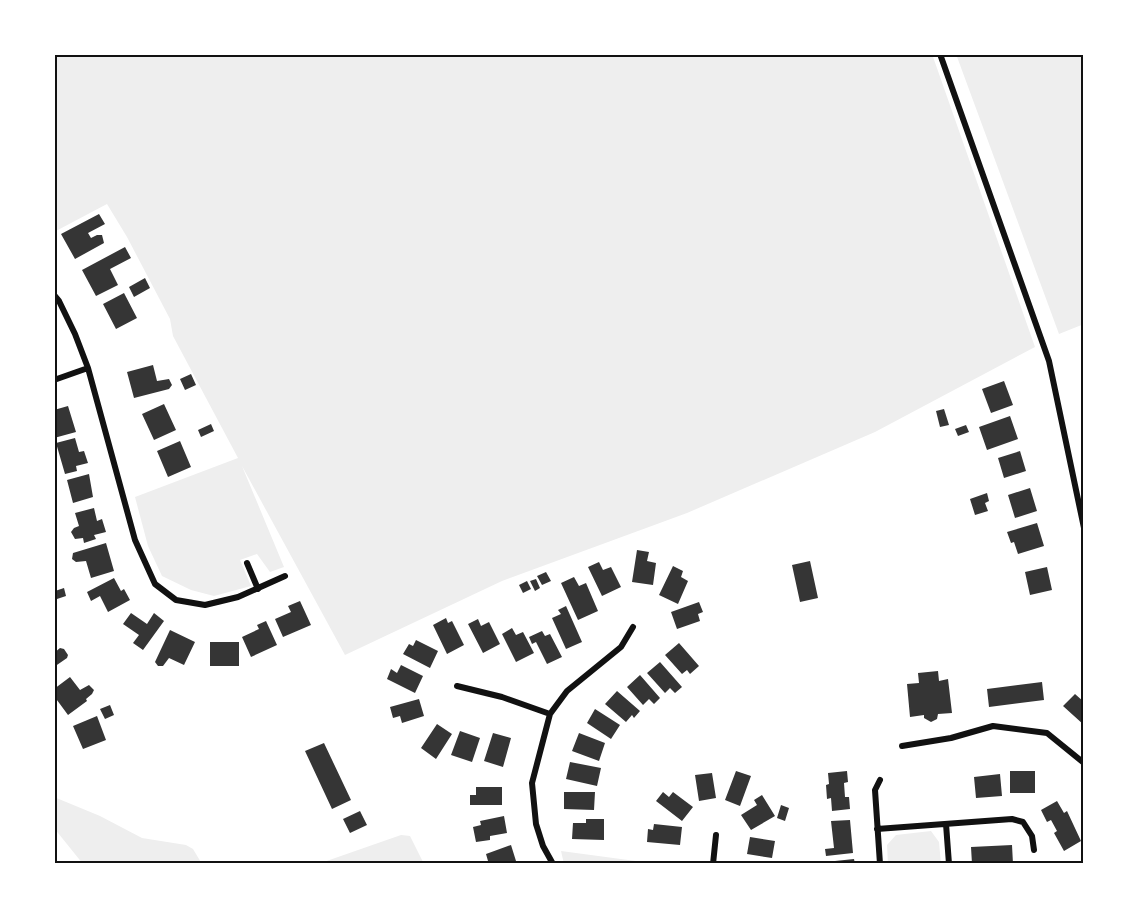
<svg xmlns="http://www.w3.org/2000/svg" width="1138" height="918" viewBox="0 0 1138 918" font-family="'PT Sans Narrow',sans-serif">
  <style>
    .green { fill: #eee }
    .building { fill: #353535 }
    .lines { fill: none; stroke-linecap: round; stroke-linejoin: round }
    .minor { stroke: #111; stroke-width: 6 }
    .neatline { fill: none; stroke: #111; stroke-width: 2 }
  </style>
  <rect width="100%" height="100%" fill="#fff"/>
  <path class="green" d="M54 54H932L1035 347 875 432 687 513 502 581 345 655 242 466 284 567 270 572 257 554 240 560 251 586 214 596 191 590 162 576 148 546 135 497 238 458 173 336 170 319 127 237 107 204 54 232Z
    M956 54H1084V324L1059 334Z
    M54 797 100 816 142 838 186 845 193 849 202 864H83L54 828Z
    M931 831 939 842 941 864H888L887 845 896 835Z
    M401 835 410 836 424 864H318Z
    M561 851 658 864H659H564Z"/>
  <path class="building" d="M99 214 105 224 88 233 91 238 97 235H102L104 243 75 259 61 234Z
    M125 247 131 258 110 269 118 285 96 296 82 270Z
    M145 278 150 288 134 297 129 287Z
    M124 293 137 318 116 329 103 304Z
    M153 365 157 381 169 379 172 385 169 389 134 398 127 372Z
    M191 374 196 385 185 390 180 379Z
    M1004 381 1013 405 991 413 982 389Z
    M164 404 176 430 154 440 142 414Z
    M68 406 76 432 54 438V410Z
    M944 409 949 425 940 427 936 411Z
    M1010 416 1018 439 987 450 979 427Z
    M211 424 214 431 201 437 198 430Z
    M966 425 969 432 958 436 955 429Z
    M75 438 79 452 84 451 88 463 76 466 77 471 65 474 56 443Z
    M180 441 191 467 168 477 157 451Z
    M1020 451 1026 471 1004 478 998 458Z
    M89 474 93 497 73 503 67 480Z
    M1030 488 1037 511 1015 518 1008 495Z
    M987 493 989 501 985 503 988 511 975 515 970 499Z
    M94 508 97 521 102 519 106 532 94 535 96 539 84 543 83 538 75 539 71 532 74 528 79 526 75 513Z
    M1037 523 1044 546 1018 554 1014 542 1011 543 1007 532Z
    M106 543 114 571 91 578 86 561 76 562 72 559 73 553Z
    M637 550 649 552 647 561 656 563 653 585 632 582Z
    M810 561 818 598 800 602 792 565Z
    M599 562 603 570 611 567 621 587 602 596 588 567Z
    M673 566 683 571 681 577 688 581 678 604 659 595Z
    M1047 567 1052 590 1030 595 1025 572Z
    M546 572 551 581 542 585 537 576Z
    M574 577 579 586 586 583 598 611 578 620 561 583Z
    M114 578 121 591 124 589 130 600 108 612 100 596 91 601 87 592Z
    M536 579 540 588 535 591 530 581Z
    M527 581 531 589 523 593 519 585Z
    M64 588 66 596 57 599 55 591Z
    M300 601 311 625 283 637 275 619 291 612 288 606Z
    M699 602 703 612 698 614 700 621 677 629 671 612Z
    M566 606 582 642 566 649 552 618 561 614 558 610Z
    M131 613 147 624 154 613 164 621 143 650 133 643 139 635 123 624Z
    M446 618 448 623 452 621 464 645 447 654 433 625Z
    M478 619 481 626 489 622 500 644 483 653 468 624Z
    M266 621 277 645 251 657 242 637 259 629 257 625Z
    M512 628 516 635 523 632 534 653 516 662 502 634Z
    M170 630 195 642 184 665 169 658 163 666H158L155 662Z
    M542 631 545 636 550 634 562 657 547 664 536 642 532 644 529 637Z
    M416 640 438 651 430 668 403 654 409 644 413 646Z
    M210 642H239V666H210Z
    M679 643 699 666 690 674 687 670 682 674 665 655Z
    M60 648 64 649 68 655 67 658 54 667V653Z
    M660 662 682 687 675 693 670 688 665 693 647 673Z
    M401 665 423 676 415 693 387 679 391 669 397 673Z
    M938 671 939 681 948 679 952 713 938 714 937 719 931 722 924 718V715L910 717 907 684 919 683 918 673Z
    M640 675 660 698 654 704 649 699 643 705 627 687Z
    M70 677 80 690 89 685 94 690 92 694 86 699 87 701 68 715 54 696V689Z
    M1042 682 1044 700 989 707 987 689Z
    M617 691 640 711 634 718 632 715 626 722 605 704Z
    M1075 694 1084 702V725L1063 706Z
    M419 699 424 716 402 723 400 716 393 718 390 707Z
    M110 705 114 715 105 719 100 709Z
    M595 709 620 725 611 739 587 723Z
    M97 716 106 740 83 749 73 726Z
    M437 724 452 734 436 759 421 748Z
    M460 731 480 738 472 762 451 755Z
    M493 733 511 738 503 767 484 761Z
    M579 733 605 743 599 761 572 751Z
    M324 743 351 800 332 809 305 751Z
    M570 762 601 768 597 786 566 779Z
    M736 771 751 776 740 806 725 800Z
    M847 771 848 782 844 783 845 797H849L850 809 832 811 831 798 827 799 826 785 829 784 828 773Z
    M1010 771H1035V793H1010Z
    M712 773 716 798 699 801 695 775Z
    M1000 774 1002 796 976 798 974 777Z
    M476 787H502V805H470V795H476Z
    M564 792H595L594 810 564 809Z
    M663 792 669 797 673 792 693 807 682 821 656 801Z
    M762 795 775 816 751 830 741 815 757 805 754 800Z
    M1057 801 1064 813 1067 811 1081 841 1064 851 1054 833 1057 831 1051 820 1047 822 1041 810Z
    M781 805 789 808 785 821 777 818Z
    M360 811 367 825 350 833 343 819Z
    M504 816 507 833 490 836V840L476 842 473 827 481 825 480 821Z
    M586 819H604V840L572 839 573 823H586Z
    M850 820 853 853 826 856 825 849 834 848 831 821Z
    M654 824 682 827 680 845 647 842 648 829 653 830Z
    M750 837 775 841 772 858 747 854Z
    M511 845 516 861 507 864H481L488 861 486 854Z
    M1012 845 1013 864H972L971 847Z
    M854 859 855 864H835V861Z"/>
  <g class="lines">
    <path class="minor" d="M940 54 1049 361 1084 528
      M54 295 59 301 75 334 88 368 135 540 155 584 176 600 205 605 238 597 285 576
      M54 380 88 368
      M247 563 258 589
      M457 686 502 697 550 714
      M902 746 951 738 993 726 1047 733 1084 763
      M946 824 949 864
      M877 829 1012 819 1023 822 1032 836 1034 850
      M553 864 543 846 536 824 532 783 550 714 567 691 621 647 633 627
      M713 864 716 835
      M880 864 875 790 880 780"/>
  </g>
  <rect width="1138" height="918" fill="none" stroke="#ffffff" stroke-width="111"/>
  <rect x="56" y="56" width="1026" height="806" class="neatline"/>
</svg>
